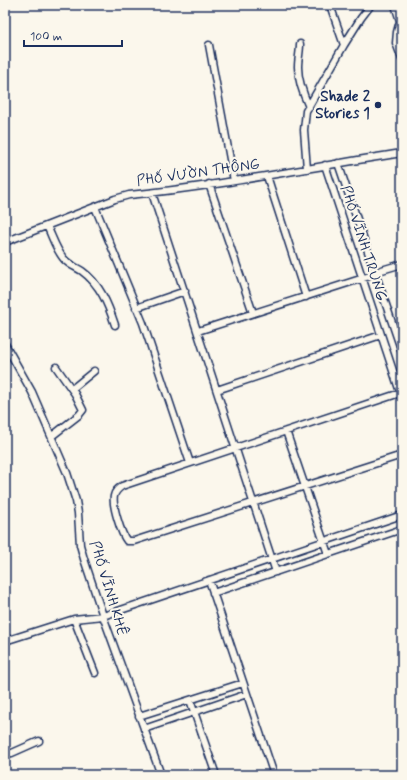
<svg xmlns="http://www.w3.org/2000/svg" width="407" height="780" viewBox="0 0 407 780" font-family="Mynerve,sans-serif">
  <style>
    .lines { fill: none; stroke-linecap: round; stroke-linejoin: round }
    .minor-casing { stroke: #1b2f5e; stroke-width: 9 }
    .minor { stroke: #fbf7ec; stroke-width: 6 }
    .poi-dot { fill: #1b2f5e; stroke: #fbf7ec; stroke-width: 1.5 }
    .labels { text-anchor: middle; stroke-width: 4; stroke-linejoin: round; paint-order: stroke }
    .poi-label { font-size: 15px; font-weight: bold; fill: #1b2f5e; stroke: #fbf7ec; text-anchor: end }
    .street-label { font-size: 15px; fill: #1b2f5e; stroke: #fbf7ec }
  </style>
  <rect width="100%" height="100%" fill="#fbf7ec"/>
  <filter id="ink" filterUnits="userSpaceOnUse"><feTurbulence type="fractalNoise" baseFrequency=".025" numOctaves="2"/><feDisplacementMap in="SourceGraphic" scale="8" xChannelSelector="R" yChannelSelector="G"/><feConvolveMatrix kernelMatrix="1 2 1 2 8 2 1 2 1" color-interpolation-filters="sRGB"/></filter>
  <g filter="url(#ink)">
    <g class="lines">
      <defs>
        <path id="minor" d="M395 5 400 21 397 32 396 43 402 59
          M300 44C300 52 298 59 298 67 298 81 303 94 309 107
          M209 45 234 181
          M344 45 361 18 371 5
          M338 163 402 352
          M325 165 402 398
          M307 169 304 130 306 111 344 45 330 5
          M267 176 306 297
          M209 184 253 313
          M152 193 276 572
          M95 207 143 323 190 463
          M47 226C52 236 56 250 64 259 69 265 76 267 82 271 100 284 108 304 115 325
          M5 242 115 199 129 195C221 186 311 167 402 153
          M375 272 402 264
          M136 308 185 291
          M198 331 376 274
          M5 344 32 392 67 473 76 501 78 513 80 545 84 559 103 616 161 775
          M72 389 94 371
          M217 390 381 335
          M400 393 122 486C118 489 115 491 114 496 112 505 121 534 127 541H134L402 455
          M286 431 328 554
          M52 436 79 415 83 410 75 394 56 367
          M209 580 274 775
          M213 593 402 529
          M74 619 95 673
          M5 641 74 619 103 616 402 515
          M190 700 216 775
          M139 716 243 683
          M144 729 247 694
          M5 754 12 753 39 741
          M5 772 6 775"/>
      </defs>
      <use href="#minor" class="minor-casing"/>
      <use href="#minor" class="minor"/>
    </g>
  </g>
  <circle class="poi-dot" cx="378" cy="105" r="4"/>
  <g class="labels">
    <g class="poi-label">
      <text x="370" y="101">Shade 2<tspan x="370" dy="17">Stories 1</tspan></text>
    </g>
    <g class="street-label">
      <text transform="translate(198 172) rotate(-8)" y="5">PHỐ VƯỜN THÔNG</text>
      <text transform="translate(364 243) rotate(72)" y="5">PHỐ VĨNH TRUNG</text>
      <text transform="translate(109 588) rotate(73)" y="5">PHỐ VĨNH KHÊ</text>
    </g>
  </g>
  <rect width="407" height="780" fill="none" stroke="#fbf7ec" stroke-width="20"/>
  <rect x="10" y="10" width="387" height="760" fill="none" stroke="#1b2f5e" stroke-width="1.5" filter="url(#ink)"/>
  <path d="M24 40v6h98v-6" fill="none" stroke="#1b2f5e" stroke-width="2"/>
  <text x="30" y="40" font-size="12" fill="#1b2f5e" stroke="#fbf7ec" stroke-width="3" paint-order="stroke">100 m</text>
</svg>
